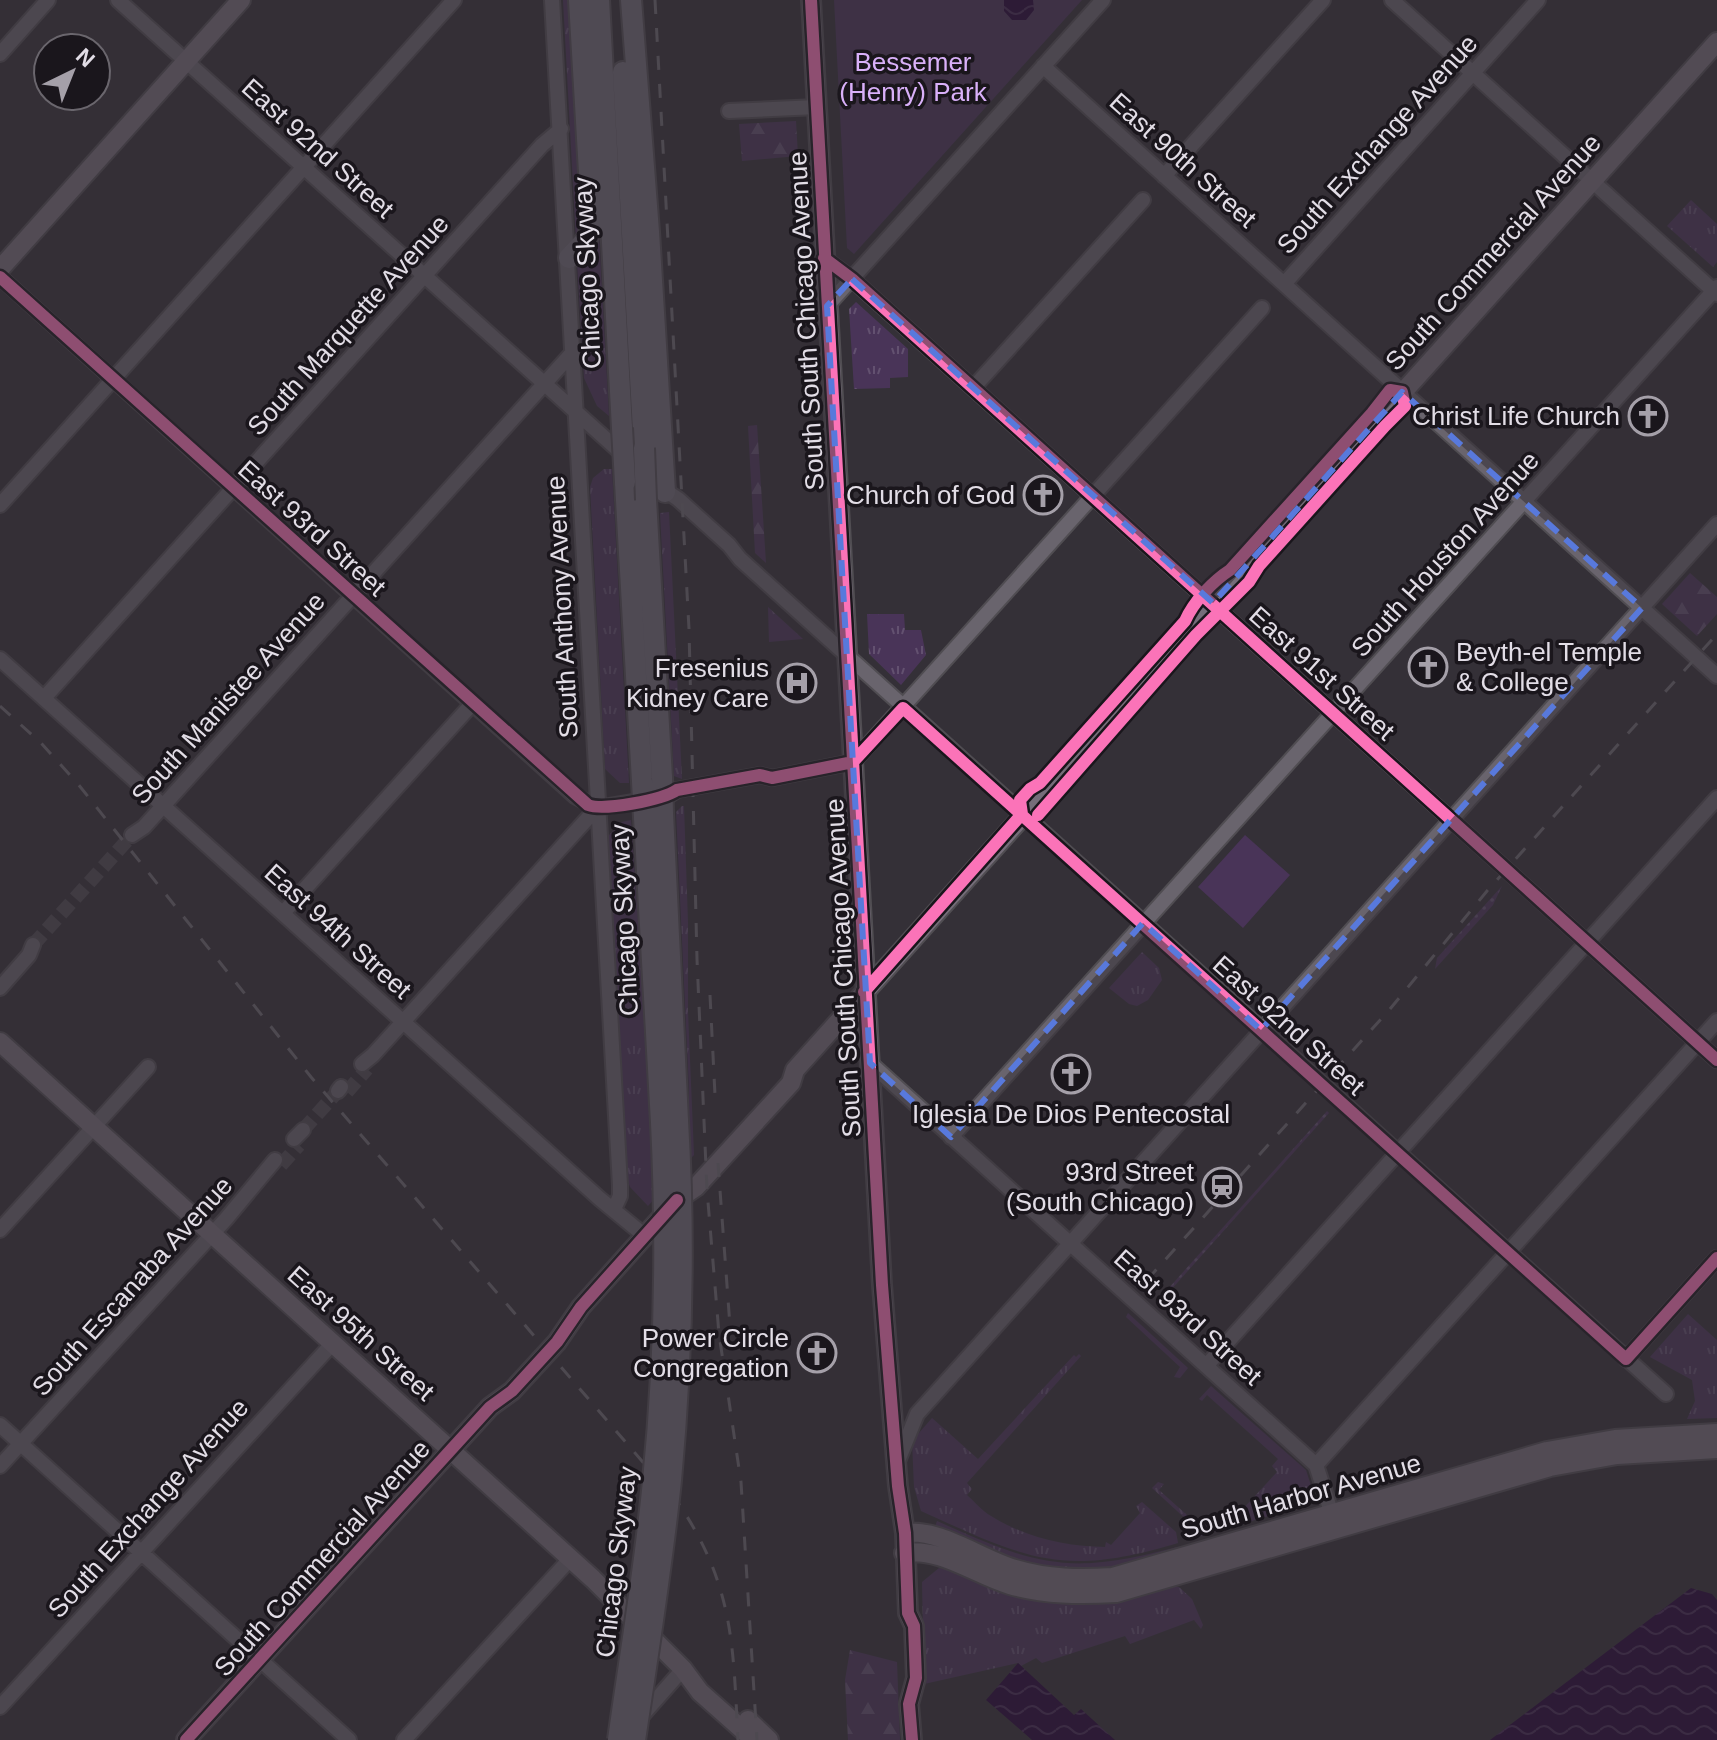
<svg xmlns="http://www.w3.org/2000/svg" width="1717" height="1740" viewBox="0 0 1717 1740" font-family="Arial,sans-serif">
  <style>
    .grass { fill: url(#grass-tufts) }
    .forest { fill: url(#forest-firs) }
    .park { fill: #493458 }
    .garden { fill: url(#garden-dots) }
    .water { fill: url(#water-waves) }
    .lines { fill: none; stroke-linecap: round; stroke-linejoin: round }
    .minor-tunnel { stroke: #4e4a51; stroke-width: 14; stroke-dasharray: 14 7; stroke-linecap: butt }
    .minor-casing { stroke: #504d52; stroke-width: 18 }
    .major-casing { stroke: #504d52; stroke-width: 22 }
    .highway-casing { stroke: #504d52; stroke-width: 24 }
    .minor { stroke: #69646d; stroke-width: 14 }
    .major { stroke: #756d79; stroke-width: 18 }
    .highway { stroke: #706b77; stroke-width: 20 }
    .rail { stroke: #6c686f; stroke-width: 3; stroke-dasharray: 14 14; stroke-linecap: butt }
    .highway-bridge-casing { stroke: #504d52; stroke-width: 24; stroke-linecap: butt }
    .highway-bridge { stroke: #706b77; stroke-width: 20 }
    .cycleway-casing { stroke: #1a161c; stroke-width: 17 }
    .cycleway { stroke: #fb73b8; stroke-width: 12 }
    .marked { fill: none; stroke: #5879dc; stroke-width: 6; stroke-dasharray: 16 10; stroke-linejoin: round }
    .labels { text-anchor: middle; stroke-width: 7; stroke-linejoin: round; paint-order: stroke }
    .park-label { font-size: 26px; fill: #d9b0f9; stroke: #1a161c }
    .street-label { font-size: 26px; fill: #e2dde6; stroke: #1a161c }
    .poi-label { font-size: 26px; fill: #e2dde6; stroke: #1a161c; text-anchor: end }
  </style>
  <defs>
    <pattern id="grass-tufts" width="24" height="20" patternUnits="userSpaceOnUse" patternTransform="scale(2)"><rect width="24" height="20" fill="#493458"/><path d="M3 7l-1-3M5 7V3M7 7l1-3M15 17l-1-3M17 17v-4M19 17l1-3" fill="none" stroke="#635170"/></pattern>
    <pattern id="forest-firs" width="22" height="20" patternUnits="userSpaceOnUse" patternTransform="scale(2)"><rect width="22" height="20" fill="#493458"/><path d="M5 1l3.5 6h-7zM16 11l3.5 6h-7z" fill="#635170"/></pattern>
    <pattern id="garden-dots" width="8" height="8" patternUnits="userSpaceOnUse" patternTransform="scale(2)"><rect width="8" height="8" fill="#493458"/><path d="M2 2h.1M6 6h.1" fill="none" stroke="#635170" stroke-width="1.8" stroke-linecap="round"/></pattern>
    <pattern id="water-waves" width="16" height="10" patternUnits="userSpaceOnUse" patternTransform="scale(2)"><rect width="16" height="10" fill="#240436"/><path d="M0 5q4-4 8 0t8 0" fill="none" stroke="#442853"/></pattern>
  </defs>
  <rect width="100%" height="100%" fill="#343037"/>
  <path class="grass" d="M563 0H571L583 227 576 240Z
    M586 0 609 416 597 406 584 378 577 263 592 242Z
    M1691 200 1717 224V262L1713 267 1667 226Z
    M856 302 908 349V377L890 378V388L854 389 849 309Z
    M604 469H612L629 783H620L605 769 590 487 593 478Z
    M669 512 682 779 674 776 660 513Z
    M768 607 803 639 769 642Z
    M867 614H904L905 630H921L926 655 901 685 869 654Z
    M682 806H684L688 923V1012L694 1155 689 1160V1090L676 812Z
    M631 820 652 1122 655 1198 648 1206 630 1187 628 1181 608 836 622 822Z
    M1142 952 1159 968 1162 980 1148 1000 1137 1006 1129 1004 1109 988Z
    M1128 1313 1188 1368 1180 1378 1174 1377 1180 1367 1126 1317Z
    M1688 1314 1717 1340V1418L1687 1419 1695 1401 1692 1380 1650 1357Z
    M1079 1354 1081 1356 967 1483 972 1489 967 1495C975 1502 982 1511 991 1516 1024 1537 1067 1547 1105 1547L1106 1542 1111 1545 1140 1513 1136 1506 1142 1502 1176 1532 1178 1543C1062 1578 1027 1559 921 1511L914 1487 912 1441 932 1418 978 1459 1074 1355 1076 1357Z
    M1211 1386 1306 1470 1314 1495 1310 1504 1197 1537 1189 1522 1152 1488 1158 1482 1164 1484 1159 1490 1197 1524 1202 1518 1206 1525 1237 1515 1235 1508 1241 1511 1277 1472 1272 1466 1278 1459 1207 1395 1202 1401 1199 1399Z
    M937 1521C1037 1566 1069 1576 1177 1547L1173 1552C1153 1558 1133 1565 1113 1568 1049 1578 991 1553 935 1527Z
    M939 1568 1179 1587 1192 1599 1203 1625 1201 1629 1194 1620 1130 1644 1125 1636 1042 1663 1036 1658 1021 1666 1018 1663 924 1684 922 1582Z"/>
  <path class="forest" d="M796 121 798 156 742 161 739 124Z
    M757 425 766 563 755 553 748 426Z
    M1690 573 1717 597V614L1697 636 1662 604Z
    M850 1650 897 1662 900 1740H848L845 1680Z"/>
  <path class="park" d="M834 0H1082L854 254 847 248Z
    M1245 835 1290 875 1243 928 1198 887Z"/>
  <path class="garden" d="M1502 886 1493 905 1435 969 1437 958Z
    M1327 1111 1329 1113 1161 1301 1159 1299Z"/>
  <path class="water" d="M1004 0H1033L1034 10 1026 20H1012L1004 11Z
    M1691 1588 1712 1594 1717 1600V1740H1490Z
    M1018 1663 1074 1715 1081 1709 1115 1740H1032L986 1700Z"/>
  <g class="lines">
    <path class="minor-tunnel" d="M33 945 132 835
      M347 1092 367 1069
      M303 1130 338 1091
      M281 1165 299 1145"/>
    <defs>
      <path id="minor" d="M118 0 626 457
        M552 0 620 1185V1196L614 1209
        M1392 0 1717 294
        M0 54 48 0
        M1043 66 1717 676
        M729 111 817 107
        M1164 176 1323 0
        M824 258 852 279 973 388 1717 1060
        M0 277 575 796 597 808
        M1284 284 1538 0
        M827 306 1103 0
        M973 388 1143 200
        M660 487 678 499 729 545 740 559 1666 1394
        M0 505 454 0
        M0 659 600 1199 645 1236
        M44 698 542 145 561 129
        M597 808 668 796 677 790 760 775 772 778 853 762 1262 308
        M132 835 144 827 573 352
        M283 913 473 703
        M0 988 29 955 33 945
        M870 1063 1316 1465 1334 1521
        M362 1064 373 1055 597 808
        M338 1091 341 1087
        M951 1137 1717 287
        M294 1139 303 1130
        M0 1230 148 1067
        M1626 1359 1717 1258
        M1206 1366 1717 798
        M0 1425 349 1740
        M898 1461 917 1414 1717 524
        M1316 1465 1717 1021
        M0 1466 226 1219 275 1160
        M0 1707 333 1343
        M639 1719 683 1669
        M404 1740 571 1558"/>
      <path id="major" d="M811 0 882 1285 898 1486 905 1533 908 1613 914 1626 916 1678 909 1704 912 1740
        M0 269 241 0
        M0 1042 593 1579 683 1669 700 1692 754 1740
        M905 1533C939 1528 981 1559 1015 1569 1048 1579 1080 1579 1113 1577L1547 1451 1615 1439 1717 1433
        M904 1553C940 1547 976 1575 1010 1585 1045 1595 1080 1595 1116 1593L1550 1467 1617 1455 1717 1449
        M748 1720 769 1740
        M186 1740 490 1407 512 1391 557 1342 581 1307 677 1200 696 1187 791 1083 795 1070 1717 42"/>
      <path id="highway" d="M599 0 622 428
        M631 0 649 232 665 492
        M623 72 644 448
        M569 258 587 239 592 224 579 0
        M625 482 642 781
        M646 500 662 778
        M663 814 678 1121
        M644 817 661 1122"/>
    </defs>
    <use href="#minor" class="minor-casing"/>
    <use href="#major" class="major-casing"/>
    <use href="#highway" class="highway-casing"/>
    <use href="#minor" class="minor"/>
    <use href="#major" class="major"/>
    <use href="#highway" class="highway"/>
    <path class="rail" d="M655 0 689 629 697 959 707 1190 719 1334 741 1482 757 1740
      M0 706 41 743 78 784 311 1077 679 1504C734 1587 733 1645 738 1740
      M710 995 715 1095
      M718 1163 730 1326
      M1147 1280 1390 1009 1487 891 1717 634"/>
    <defs>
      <path id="highway-bridge" d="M622 428 625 482
        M644 448 646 500
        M662 778 663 814
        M642 781 644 817
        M618 1740C630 1654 645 1567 653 1481 665 1362 667 1242 661 1122
        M635 1740C648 1654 662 1567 671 1480 682 1361 685 1241 678 1121"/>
    </defs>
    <use href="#highway-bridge" class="highway-bridge-casing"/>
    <use href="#highway-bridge" class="highway-bridge"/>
    <defs>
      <path id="cycleway" d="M811 0 882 1285 898 1486 905 1533 908 1613 914 1626 916 1678 909 1704 912 1740
        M824 258 852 279 973 388 1717 1060
        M0 277 588 805C604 811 662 800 677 790L760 775 772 778 853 762 903 708 1626 1359 1717 1258
        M1022 814 1020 800 1030 789 1040 783 1185 621C1194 601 1213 581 1230 570L1372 413 1390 390 1402 392 1405 406 1385 426 1259 566 1249 582 1196 635 1038 815
        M864 992 1022 814
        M186 1740 490 1407 512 1391 557 1342 581 1307 677 1200"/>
    </defs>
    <use href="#cycleway" class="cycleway-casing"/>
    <use href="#cycleway" class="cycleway"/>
  </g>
  <path d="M0 0H1717V1740H0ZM852 279 1213 603 1402 392 1642 608 1261 1030 1143 923 951 1137 870 1063 827 306Z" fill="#343037" fill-opacity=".55" fill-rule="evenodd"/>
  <path class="marked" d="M852 279 1213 603 1402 392 1642 608 1261 1030 1143 923 951 1137 870 1063 827 306Z"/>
  <defs>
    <symbol id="church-ring" viewBox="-11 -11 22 22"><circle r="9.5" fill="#1a161c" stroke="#a5a0a9" stroke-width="1.5"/><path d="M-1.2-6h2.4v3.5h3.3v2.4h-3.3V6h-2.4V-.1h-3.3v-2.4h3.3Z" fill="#a5a0a9"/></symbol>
    <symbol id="hospital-ring" viewBox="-11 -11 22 22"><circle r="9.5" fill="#1a161c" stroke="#a5a0a9" stroke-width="1.5"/><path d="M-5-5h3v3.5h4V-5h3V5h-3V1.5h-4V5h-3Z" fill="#a5a0a9"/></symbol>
    <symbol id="station-ring" viewBox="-11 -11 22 22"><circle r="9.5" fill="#1a161c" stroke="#a5a0a9" stroke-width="1.5"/><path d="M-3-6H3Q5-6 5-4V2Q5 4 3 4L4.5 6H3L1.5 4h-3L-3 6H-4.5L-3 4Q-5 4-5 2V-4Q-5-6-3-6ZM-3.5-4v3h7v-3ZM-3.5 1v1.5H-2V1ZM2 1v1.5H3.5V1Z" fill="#a5a0a9"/></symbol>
  </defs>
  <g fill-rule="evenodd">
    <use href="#church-ring" x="1626" y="394" width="44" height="44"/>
    <use href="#church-ring" x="1021" y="473" width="44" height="44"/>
    <use href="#church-ring" x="1406" y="645" width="44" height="44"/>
    <use href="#hospital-ring" x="775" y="661" width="44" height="44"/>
    <use href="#church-ring" x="1049" y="1052" width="44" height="44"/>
    <use href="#station-ring" x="1200" y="1165" width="44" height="44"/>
    <use href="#church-ring" x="795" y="1331" width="44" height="44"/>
  </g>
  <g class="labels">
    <g class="park-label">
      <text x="913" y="71">Bessemer<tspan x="913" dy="30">(Henry) Park</tspan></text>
    </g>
    <g class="street-label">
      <text transform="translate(1377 144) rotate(-48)" y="9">South Exchange Avenue</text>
      <text transform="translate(318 148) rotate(42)" y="9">East 92nd Street</text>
      <text transform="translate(1183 160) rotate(42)" y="9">East 90th Street</text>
      <text transform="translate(1493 252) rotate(-48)" y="9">South Commercial Avenue</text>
      <text transform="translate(587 273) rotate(-93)" y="9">Chicago Skyway</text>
      <text transform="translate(806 321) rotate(-93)" y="9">South South Chicago Avenue</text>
      <text transform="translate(348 325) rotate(-48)" y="9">South Marquette Avenue</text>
      <text transform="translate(312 528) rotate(42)" y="9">East 93rd Street</text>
      <text transform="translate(1445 554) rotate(-48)" y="9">South Houston Avenue</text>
      <text transform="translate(562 607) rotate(-93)" y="9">South Anthony Avenue</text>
      <text transform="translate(1322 673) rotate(42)" y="9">East 91st Street</text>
      <text transform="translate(228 698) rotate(-48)" y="9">South Manistee Avenue</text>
      <text transform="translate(624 920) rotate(-93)" y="9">Chicago Skyway</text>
      <text transform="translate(338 931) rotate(42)" y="9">East 94th Street</text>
      <text transform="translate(843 968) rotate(-93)" y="9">South South Chicago Avenue</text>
      <text transform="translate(1289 1025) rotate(42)" y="9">East 92nd Street</text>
      <text transform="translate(132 1286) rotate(-48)" y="9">South Escanaba Avenue</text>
      <text transform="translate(1188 1317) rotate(42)" y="9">East 93rd Street</text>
      <text transform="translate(361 1333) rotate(42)" y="9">East 95th Street</text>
      <text transform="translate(1301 1496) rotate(-16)" y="9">South Harbor Avenue</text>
      <text transform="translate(148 1508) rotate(-48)" y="9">South Exchange Avenue</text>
      <text transform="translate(322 1558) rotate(-48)" y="9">South Commercial Avenue</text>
      <text transform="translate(616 1562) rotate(-83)" y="9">Chicago Skyway</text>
    </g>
    <g class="poi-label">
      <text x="1620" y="425">Christ Life Church</text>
      <text x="1015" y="504">Church of God</text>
      <text x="1456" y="661" text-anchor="start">Beyth-el Temple<tspan x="1456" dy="30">&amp; College</tspan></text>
      <text x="769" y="677">Fresenius<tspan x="769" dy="30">Kidney Care</tspan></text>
      <text x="1071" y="1123" text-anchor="middle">Iglesia De Dios Pentecostal</text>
      <text x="1194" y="1181">93rd Street<tspan x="1194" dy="30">(South Chicago)</tspan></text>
      <text x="789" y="1347">Power Circle<tspan x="789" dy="30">Congregation</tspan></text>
    </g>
  </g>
  <g transform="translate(72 72) rotate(43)"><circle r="38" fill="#1a161c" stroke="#6a666d" stroke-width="2"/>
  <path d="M0-6L14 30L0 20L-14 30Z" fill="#a5a0a9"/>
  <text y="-12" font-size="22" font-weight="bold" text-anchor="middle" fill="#e2dde6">N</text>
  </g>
</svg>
